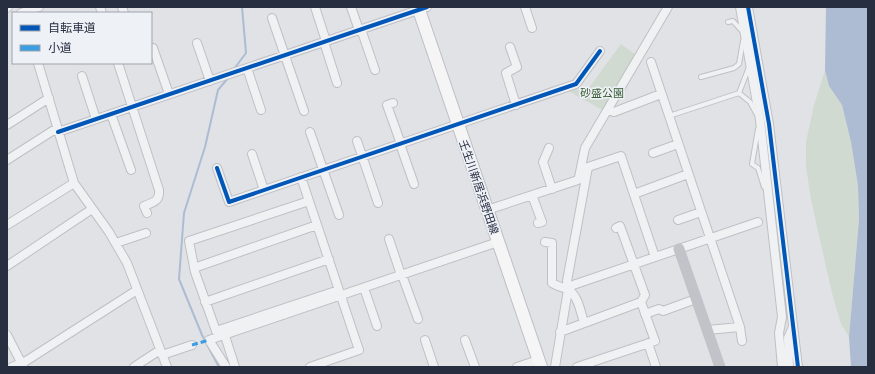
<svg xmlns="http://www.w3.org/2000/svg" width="875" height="374" viewBox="0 0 875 374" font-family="Overpass,'Noto Sans JP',sans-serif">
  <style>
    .green { fill: #d0dad1 }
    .water { fill: #adbcd3 }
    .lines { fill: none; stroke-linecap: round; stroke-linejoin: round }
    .stream { stroke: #adbcd3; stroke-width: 2 }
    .lane-casing { stroke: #bfc0c4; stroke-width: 6 }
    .street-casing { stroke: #bfc0c4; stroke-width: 10 }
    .primary-casing { stroke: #bdbfc4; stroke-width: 14 }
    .lane { stroke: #f0f1f3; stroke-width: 4 }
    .street { stroke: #f0f1f3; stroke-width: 8 }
    .secondary { stroke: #c2c3c9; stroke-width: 11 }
    .primary { stroke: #f5f5f6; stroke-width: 12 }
    .quiet { stroke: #3d9de3; stroke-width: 3; stroke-dasharray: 6 3; stroke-linecap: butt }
    .cycleway-casing { stroke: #eef1f6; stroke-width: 6 }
    .cycleway { stroke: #0057b8; stroke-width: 4 }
    .labels { text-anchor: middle; stroke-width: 3; stroke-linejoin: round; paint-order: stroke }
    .park-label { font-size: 11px; fill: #375d33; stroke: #eef1f6 }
    .street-label { font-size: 11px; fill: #272e40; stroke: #eef1f6 }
  </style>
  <rect width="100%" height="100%" fill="#e1e2e6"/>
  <path class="green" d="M621 44 639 57 606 112 570 92 573 88 585 93Z
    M825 70 829 86 842 105 851 142 858 186 859 219 849 337 841 324 832 293 811 200 806 166V142L814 105Z"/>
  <path class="water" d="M826 7H868V367H851L849 337 859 219 858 186 851 142 842 105 829 86 825 70Z"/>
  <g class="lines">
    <path class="stream" d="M234 69 246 53 242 7
      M219 367 202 335 179 279 184 213 205 147 218 90 228 78"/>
    <defs>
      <path id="lane" d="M728 22 733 21 742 31
        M701 77 734 68 739 64 743 41
        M739 93 750 102 756 113
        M669 116 739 93 749 67
        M758 129 752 164 758 168 764 187"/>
      <path id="street" d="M100 7 102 13
        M122 7 124 13
        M315 7 326 41
        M351 7 359 30
        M525 7 532 28
        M740 7 760 120 782 317 779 333 782 367
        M748 7 769 124 798 367
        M7 8 8 7
        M21 13 39 7
        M272 18 304 111
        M361 29 375 70
        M324 42 337 83
        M197 43 210 81
        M510 47 517 67 506 73 516 105
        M151 48H153L169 94
        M651 62 740 327 742 341
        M38 63 74 183 109 232 127 263 167 367
        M118 63 159 190C160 201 154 202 144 206L147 213
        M247 68 261 110
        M82 76 96 119
        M393 103 387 105 401 144
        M608 110 614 112 661 94
        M111 114 131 170
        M7 125 49 98
        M58 132 427 7
        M310 132 339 215
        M357 141 378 203
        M400 144 414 184
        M549 148 543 162 552 189
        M653 153 678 144
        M252 154 264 190
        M7 160 57 128
        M217 168 229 202 576 84 600 51
        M301 177 359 350 310 367
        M579 177 585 148 668 7
        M634 194 688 174
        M532 195 542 222 538 223
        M309 201 189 241 195 272 216 331 339 290
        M487 210 578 180 579 177 583 178
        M678 220 701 212
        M7 225 74 183
        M389 239 401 275
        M545 242 552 243V283C557 286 561 287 567 289 578 294 581 313 584 323
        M116 243 146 233
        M7 266 92 209
        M194 268 317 225
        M402 275 418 319
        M364 288 377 326
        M568 290 573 285 758 222
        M205 302 329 259
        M645 314 659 309 663 311 696 299
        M707 330 740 327
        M560 332 641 302
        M7 335 23 366
        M225 336 235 367
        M425 340 434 367
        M465 340 475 367
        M648 343 656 367
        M162 355 192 345
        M12 367 26 361 137 290
        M134 367 160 350
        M226 367 209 340 498 242
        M517 367 538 360
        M555 367 568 290 567 281 588 167 621 156 655 257
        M577 367 655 341 641 302 645 295 620 226 616 228
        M789 367 788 338 793 327"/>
      <path id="primary" d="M418 7 541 367"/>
    </defs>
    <use href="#lane" class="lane-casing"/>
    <use href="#street" class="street-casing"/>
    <use href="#primary" class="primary-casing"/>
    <use href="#lane" class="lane"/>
    <use href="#street" class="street"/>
    <path class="secondary" d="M679 249 720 367"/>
    <use href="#primary" class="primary"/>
    <path class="quiet" d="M192 345 209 340"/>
    <defs>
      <path id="cycleway" d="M748 7 769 124 798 367
        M58 132 427 7
        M217 168 229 202 576 84 600 51"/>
    </defs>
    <use href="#cycleway" class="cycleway-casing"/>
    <use href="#cycleway" class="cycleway"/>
  </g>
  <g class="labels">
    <g class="park-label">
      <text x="602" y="97">砂盛公園</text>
    </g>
    <g class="street-label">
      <text transform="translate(479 187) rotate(71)" y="4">壬生川新居浜野田線</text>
    </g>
  </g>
  <rect width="875" height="374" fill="none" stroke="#272e40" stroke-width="16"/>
  <rect x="12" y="12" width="140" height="52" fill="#eef1f6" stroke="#9ea3ad"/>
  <rect x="20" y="25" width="20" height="6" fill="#0057b8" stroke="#9ea3ad"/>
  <text x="48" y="32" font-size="12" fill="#272e40">自転車道</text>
  <rect x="20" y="45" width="20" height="6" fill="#3d9de3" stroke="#9ea3ad"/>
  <text x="48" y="52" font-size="12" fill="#272e40">小道</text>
</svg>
